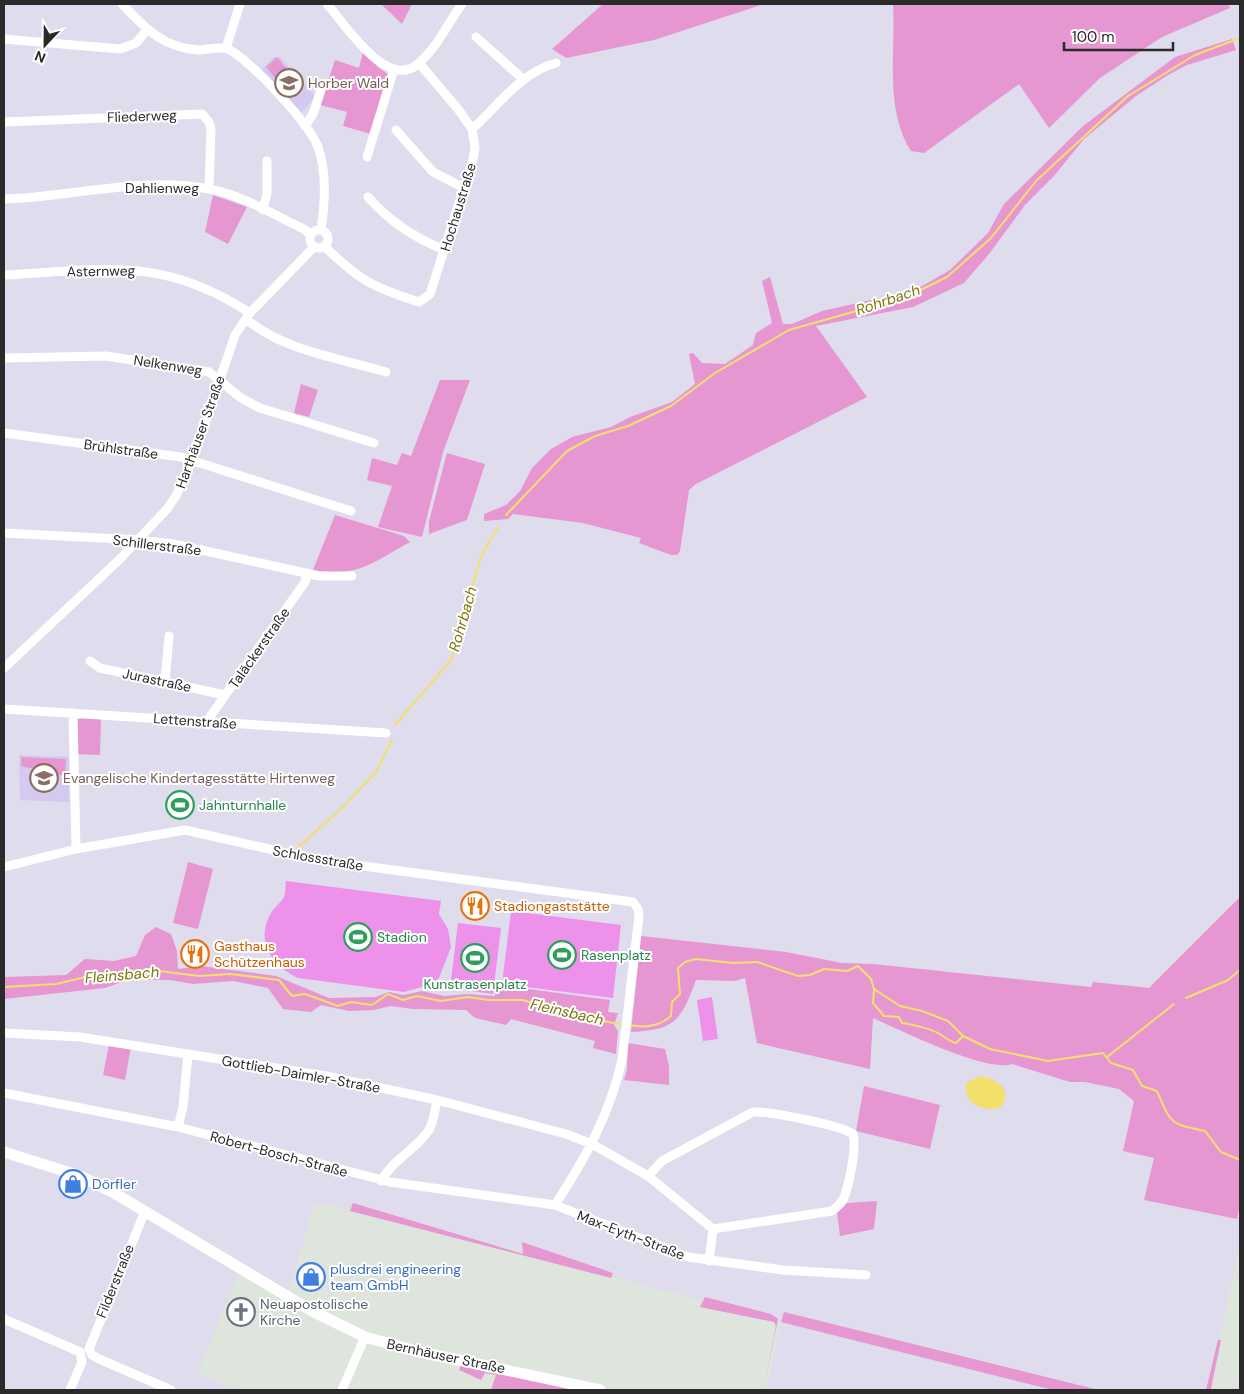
<svg xmlns="http://www.w3.org/2000/svg" width="1244" height="1394" viewBox="0 0 1244 1394" font-family="'DM Sans',sans-serif">
  <style>
    .industrial { fill: #dee5dd }
    .education { fill: #d4caef }
    .green { fill: #e696d1 }
    .pitch { fill: #ed91eb }
    .water { fill: #f3e06b }
    .lines { fill: none; stroke-linecap: round; stroke-linejoin: round }
    .stream { stroke: #f3e06b; stroke-width: 2 }
    .street { stroke: #fff; stroke-width: 9 }
    .secondary { stroke: #fff; stroke-width: 11 }
    .labels { text-anchor: middle; stroke-width: 4; stroke-linejoin: round; paint-order: stroke }
    .education-label { font-size: 14px; fill: #785e54; stroke: #fff; text-anchor: start }
    .street-label { font-size: 14px; fill: #2a2a2a; stroke: #fff }
    .leisure-label { font-size: 14px; fill: #27864d; stroke: #fff; text-anchor: start }
    .food-label { font-size: 14px; fill: #c56008; stroke: #fff; text-anchor: start }
    .shop-label { font-size: 14px; fill: #366cbe; stroke: #fff; text-anchor: start }
    .worship-label { font-size: 14px; fill: #5b616d; stroke: #fff; text-anchor: start }
    .water-label { font-size: 15px; font-style: italic; fill: #7c760a; stroke: #fff }
  </style>
  <rect width="100%" height="100%" fill="#dfdced"/>
  <path class="industrial" d="M315 1203 391 1217 781 1322 766 1390H237L198 1373 241 1268 287 1295Z
    M1240 1241V1390H1210Z"/>
  <path class="education" d="M274 57H280L316 97 301 113 261 70Z
    M19 755 69 757V802L20 800Z"/>
  <path class="green" d="M381 4H412L402 24Z
    M603 4H764L654 40 566 58 552 49Z
    M893 4H1228L1230 8 1162 37 1100 78 1049 128 1019 84 924 153 911 151C884 108 896 52 893 4Z
    M1232 39 1236 50 1187 65 1168 75 1136 96 1084 139 1054 176 1025 205 989 254 964 283 913 307 816 326 867 397 696 484 689 490 680 551 677 555H671L639 543 641 538 583 523 513 514 508 519 484 521V514L506 505 520 491 532 468 551 449 572 437 611 427 630 417 672 402 695 384 689 354 693 353 702 363 725 364 753 345 756 333 772 323 762 281 770 277 783 324H792L822 311 915 290 950 270 988 233 1004 204 1083 126 1175 57Z
    M363 52 379 68 389 75 371 134 343 126 347 112 320 105 335 60 359 68Z
    M277 57 291 74 280 84 266 67Z
    M213 195 247 207 228 244 205 232Z
    M440 380H470L443 452 422 537 378 527 392 486 367 480 372 458 397 465 402 453 411 456Z
    M301 384 318 390 309 417 294 413Z
    M447 453 485 464 467 520 429 534V521Z
    M335 515 404 536 410 542C374 562 357 578 313 570Z
    M77 717 101 718 100 755 76 754Z
    M21 757 66 759 65 776 21 766Z
    M188 862 213 869 198 929 173 923Z
    M1240 897V1204L1237 1219 1144 1200 1154 1158 1123 1151 1134 1101 1119 1089 1085 1082H1070L1012 1064C987 1073 900 1030 873 1018L870 1069 757 1043 745 978 735 981 696 980C681 1020 676 1030 631 1032L641 936 786 952 842 963 873 964 1091 987 1093 982 1149 988Z
    M156 927 171 934 177 951 178 969 201 966 276 976 329 998 375 997 389 992 403 995 422 991 444 996 467 994 495 996V987L499 985 610 1000 608 1012 618 1013 614 1025 618 1031 616 1054 593 1048 595 1041 511 1019 506 1025 475 1018 466 1010 413 1009 391 1006 374 1010 349 1011 321 1005 311 1012 283 1009 268 988 233 981 193 984 170 980 130 979 105 988 4 999V977L66 975 85 959 114 961 136 956 145 935Z
    M628 1043 665 1049 669 1066V1085L624 1080 627 1070Z
    M109 1045 131 1047 125 1080 103 1075Z
    M864 1086 940 1105 930 1149 856 1131Z
    M877 1201 874 1229 840 1236 837 1213 847 1203Z
    M353 1203 523 1254 522 1242 613 1273 611 1278 350 1211Z
    M705 1297 771 1314 778 1319 763 1390 776 1326 774 1322 700 1307Z
    M784 1312 1099 1390H1053L781 1322Z
    M1218 1340H1221L1211 1389 1206 1390Z
    M461 1364 577 1390H491L496 1375 485 1373 481 1380 459 1370Z"/>
  <path class="pitch" d="M286 881 441 901 439 914 448 929 451 947 439 978 429 985 404 992 298 978C274 967 255 943 270 915 273 908 281 903 284 897 286 893 285 885 286 881Z
    M511 911 621 925 613 998 502 984Z
    M458 923 501 928 493 994 450 988Z
    M712 997 718 1039 703 1041 697 1000Z"/>
  <path class="water" d="M980 1076C996 1079 1015 1089 1000 1108 982 1112 964 1104 966 1083Z"/>
  <g class="lines">
    <path class="stream" d="M506 515 567 451 595 436 628 426 671 406 715 373 789 330 906 297 947 277 991 238 1036 181 1128 96 1195 55 1240 38
      M395 725 451 660 481 556 498 527
      M297 848 343 807 376 772 392 739
      M4 987 56 984 94 975 121 977 129 972 159 971 199 976 231 974 279 980 292 996 305 994 338 1006 351 1002 372 1005 388 994 403 1000 417 996 441 1001 468 997 488 1000H523L566 1014 624 1025
      M874 990 873 1003 884 1016 899 1017 902 1023C911 1024 931 1029 938 1033 945 1037 948 1041 956 1043L963 1036
      M1186 998 1228 980 1240 970
      M629 1025C644 1028 659 1027 671 1016L672 1002 680 994 678 968 685 962 696 959 733 963 757 962 798 976 810 975 824 969 847 971 858 966 871 979 874 989 900 1006 922 1011 948 1021 963 1036 990 1049 1048 1061 1103 1053 1111 1063 1133 1070 1142 1086 1157 1091C1171 1124 1170 1124 1205 1131L1221 1152 1240 1160
      M1107 1057 1174 1004"/>
    <path class="street" d="M122 4C145 28 163 48 198 50 206 50 221 46 228 49 251 61 309 123 318 147 327 172 325 204 321 230
      M327 4C345 24 387 91 418 64 436 49 448 23 462 4
      M476 37 523 79
      M4 39 120 49 136 43 147 30
      M226 48 240 4
      M4 122 202 114 209 122 211 129 209 189
      M305 126 313 114 323 84
      M472 129C499 105 520 73 556 63
      M396 130 433 172 464 188
      M367 157 394 69
      M368 197C390 222 414 238 445 250
      M4 199C72 197 142 176 209 189 242 195 274 215 304 229L311 235
      M263 210 267 193V161
      M310 239a9 9 0 1 1 18 0a9 9 0 1 1-18 0Z
      M324 246C359 280 372 287 419 302L430 294 473 159 475 148 472 129 458 109 419 63
      M4 275C103 270 161 255 250 313
      M246 319C284 351 339 358 386 372
      M4 358 106 356 209 372 241 398 260 408 374 443
      M4 433 181 457 351 511
      M4 533 139 540 174 544 319 576H352
      M90 661 100 668 225 695
      M4 668 120 559 167 509 176 496 192 461 235 335 250 313 314 247
      M165 682 169 636
      M4 709 386 733
      M73 713 76 849
      M207 721 305 582 308 573
      M4 867 76 849 185 830 318 860 633 902 638 909 639 916 622 1060C610 1114 585 1159 555 1205
      M4 1033 80 1037 326 1076 437 1100 566 1134 592 1144 648 1176 713 1229
      M4 1093 178 1127 390 1182 555 1205 688 1257 783 1270 866 1275
      M178 1127 183 1107 188 1054
      M648 1176 662 1161 753 1112C768 1111 840 1125 853 1134 857 1147 849 1186 843 1200 840 1204 836 1208 832 1211L713 1229
      M381 1181C393 1159 417 1149 429 1130 434 1121 435 1110 437 1100
      M145 1211 89 1349 92 1355 99 1359 171 1390
      M709 1261 713 1229
      M4 1319 80 1352 82 1362 70 1390
      M342 1390 365 1337"/>
    <path class="secondary" d="M4 1152 80 1176 114 1193 312 1311 365 1337 416 1351 600 1390"/>
  </g>
  <defs>
    <symbol id="school-ring" viewBox="-11 -11 22 22"><circle r="9.5" fill="#fff" stroke="#8d6e63" stroke-width="1.5"/><path d="M0-5L7-2L0 1L-7-2ZM-4 1L0 2.5L4 1V4Q0 6-4 4Z" fill="#8d6e63"/></symbol>
    <symbol id="stadium-ring" viewBox="-11 -11 22 22"><circle r="9.5" fill="#fff" stroke="#2e9e5b" stroke-width="1.5"/><path d="M0-5a6.5 5 0 1 0 0 10a6.5 5 0 1 0 0-10ZM-3.5-1.8h7v3.6h-7Z" fill="#2e9e5b"/></symbol>
    <symbol id="restaurant-ring" viewBox="-11 -11 22 22"><circle r="9.5" fill="#fff" stroke="#e8710a" stroke-width="1.5"/><path d="M-5-6h1v4h1v-4h1v4h1v-4h1v5L-1.5 .5V6h-2V.5L-5-1ZM5-6V6H3V1.5H1.5Q1.5-4 5-6Z" fill="#e8710a"/></symbol>
    <symbol id="shop-ring" viewBox="-11 -11 22 22"><circle r="9.5" fill="#fff" stroke="#3f7fe0" stroke-width="1.5"/><path d="M-5-2.5h2.3a2.7 3.5 0 0 1 5.4 0H5L5.5 6h-11ZM-1.5-2.5h3a1.5 2.3 0 0 0-3 0Z" fill="#3f7fe0"/></symbol>
    <symbol id="church-ring" viewBox="-11 -11 22 22"><circle r="9.5" fill="#fff" stroke="#6b7280" stroke-width="1.5"/><path d="M-1.2-6h2.4v3.5h3.3v2.4h-3.3V6h-2.4V-.1h-3.3v-2.4h3.3Z" fill="#6b7280"/></symbol>
  </defs>
  <g fill-rule="evenodd">
    <use href="#school-ring" x="273" y="67" width="32" height="32"/>
    <use href="#school-ring" x="28" y="762" width="32" height="32"/>
    <use href="#stadium-ring" x="164" y="789" width="32" height="32"/>
    <use href="#restaurant-ring" x="459" y="890" width="32" height="32"/>
    <use href="#stadium-ring" x="342" y="921" width="32" height="32"/>
    <use href="#restaurant-ring" x="179" y="938" width="32" height="32"/>
    <use href="#stadium-ring" x="546" y="939" width="32" height="32"/>
    <use href="#stadium-ring" x="459" y="942" width="32" height="32"/>
    <use href="#shop-ring" x="57" y="1168" width="32" height="32"/>
    <use href="#shop-ring" x="295" y="1261" width="32" height="32"/>
    <use href="#church-ring" x="225" y="1296" width="32" height="32"/>
  </g>
  <g class="labels">
    <g class="education-label">
      <text x="308" y="88">Horber Wald</text>
      <text x="63" y="783">Evangelische Kindertagesstätte Hirtenweg</text>
    </g>
    <g class="street-label">
      <text transform="translate(142 116) rotate(-2)" y="5">Fliederweg</text>
      <text x="162" y="193">Dahlienweg</text>
      <text transform="translate(458 207) rotate(-73)" y="5">Hochaustraße</text>
      <text transform="translate(101 271) rotate(-1)" y="5">Asternweg</text>
      <text transform="translate(168 365) rotate(9)" y="5">Nelkenweg</text>
      <text transform="translate(200 432) rotate(-70)" y="5">Harthäuser Straße</text>
      <text transform="translate(121 449) rotate(8)" y="5">Brühlstraße</text>
      <text transform="translate(157 545) rotate(7)" y="5">Schillerstraße</text>
      <text transform="translate(259 648) rotate(-55)" y="5">Taläckerstraße</text>
      <text transform="translate(157 680) rotate(12)" y="5">Jurastraße</text>
      <text transform="translate(195 721) rotate(4)" y="5">Lettenstraße</text>
      <text transform="translate(318 858) rotate(10)" y="5">Schlossstraße</text>
      <text transform="translate(301 1074) rotate(10)" y="5">Gottlieb-Daimler-Straße</text>
      <text transform="translate(279 1154) rotate(15)" y="5">Robert-Bosch-Straße</text>
      <text transform="translate(631 1235) rotate(21)" y="5">Max-Eyth-Straße</text>
      <text transform="translate(115 1281) rotate(-68)" y="5">Filderstraße</text>
      <text transform="translate(446 1356) rotate(12)" y="5">Bernhäuser Straße</text>
    </g>
    <g class="leisure-label">
      <text x="199" y="810">Jahnturnhalle</text>
      <text x="377" y="942">Stadion</text>
      <text x="581" y="960">Rasenplatz</text>
      <text x="475" y="989" text-anchor="middle">Kunstrasenplatz</text>
    </g>
    <g class="food-label">
      <text x="494" y="911">Stadiongaststätte</text>
      <text x="214" y="951">Gasthaus<tspan x="214" dy="16">Schützenhaus</tspan></text>
    </g>
    <g class="shop-label">
      <text x="92" y="1189">Dörfler</text>
      <text x="330" y="1274">plusdrei engineering<tspan x="330" dy="16">team GmbH</tspan></text>
    </g>
    <g class="worship-label">
      <text x="260" y="1309">Neuapostolische<tspan x="260" dy="16">Kirche</tspan></text>
    </g>
    <g class="water-label">
      <text transform="translate(888 300) rotate(-19)" y="5">Rohrbach</text>
      <text transform="translate(463 619) rotate(-74)" y="5">Rohrbach</text>
      <text transform="translate(122 975) rotate(-5)" y="5">Fleinsbach</text>
      <text transform="translate(567 1012) rotate(13)" y="5">Fleinsbach</text>
    </g>
  </g>
  <rect width="1244" height="1394" fill="none" stroke="#2a2a2a" stroke-width="10"/>
  <g transform="translate(45 45) rotate(202)" stroke="#ffffff" stroke-width="4" paint-order="stroke">
  <path d="M0-4L9 19L0 12L-9 19Z" fill="#2a2a2a"/>
  <text y="-8" font-size="14" font-weight="bold" text-anchor="middle" fill="#2a2a2a">N</text>
  </g>
  <path d="M1064 42v8h109v-8" fill="none" stroke="#2a2a2a" stroke-width="2.5"/>
  <text x="1072" y="42" font-size="15" fill="#2a2a2a" stroke="#ffffff" stroke-width="4" paint-order="stroke">100 m</text>
</svg>
